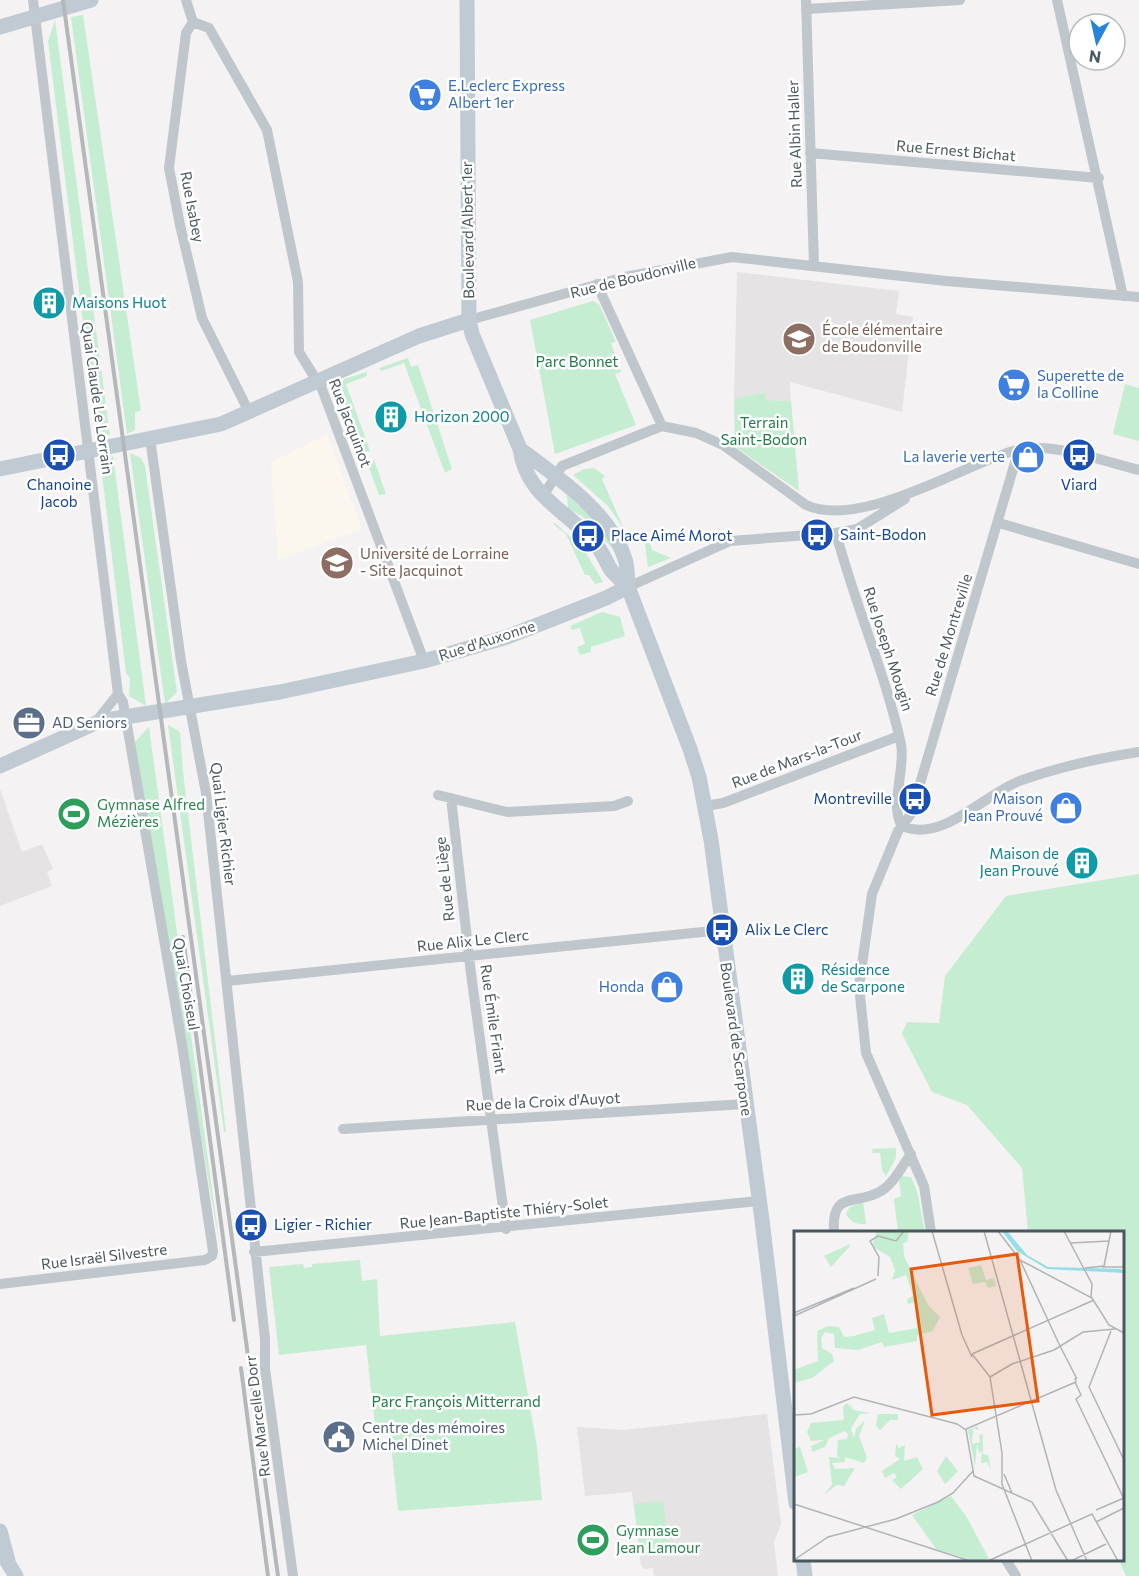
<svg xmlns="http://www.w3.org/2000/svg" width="1139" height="1576" viewBox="0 0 1139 1576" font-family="Commissioner,sans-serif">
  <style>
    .commercial { fill: #fcf7ee }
    .education { fill: #e5e3e3 }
    .green { fill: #c5edd1 }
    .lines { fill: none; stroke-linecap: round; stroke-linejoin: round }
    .street { stroke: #bfc7cd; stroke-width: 10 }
    .secondary { stroke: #bfcad2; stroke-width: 15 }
    .rail { stroke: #b4b8bb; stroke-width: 4 }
    .labels { text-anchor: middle; stroke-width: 5; stroke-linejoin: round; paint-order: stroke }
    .shop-label { font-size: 15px; fill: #366cbe; stroke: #fff; text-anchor: end }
    .street-label { font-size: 15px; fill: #4b575e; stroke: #fff }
    .culture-label { font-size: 15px; fill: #0d838f; stroke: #fff; text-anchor: start }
    .education-label { font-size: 15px; fill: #785e54; stroke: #fff; text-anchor: start }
    .park-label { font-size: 15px; fill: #1f7c46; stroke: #fff }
    .transit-label { font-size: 15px; fill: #164399; stroke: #fff; text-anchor: start }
    .service-label { font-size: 15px; fill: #4e5e75; stroke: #fff; text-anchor: start }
    .leisure-label { font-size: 15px; fill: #27864d; stroke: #fff; text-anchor: start }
    .inset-road { fill: none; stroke: #b0b4b7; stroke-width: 1.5 }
    .view { fill: #e8590c; fill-opacity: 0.15; stroke: #e8590c; stroke-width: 3 }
    .inset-edge { fill: none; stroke: #4b575e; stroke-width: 3 }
  </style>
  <rect width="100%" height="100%" fill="#f4f2f2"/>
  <path class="commercial" d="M327 434 362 529 278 560 271 462Z"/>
  <path class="education" d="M737 272 899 291 896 314 913 317 902 412 790 382 791 401 766 400 764 392 734 399Z
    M0 789 22 852 42 844 53 869 47 872 52 886 0 906Z
    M767 1414 781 1524 774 1542 778 1576H654L653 1568 644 1569 641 1565 632 1492 585 1496 577 1427 624 1430Z"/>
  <path class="green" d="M83 15 141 411 135 412V430L127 434 71 17Z
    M55 20 110 436 96 427 48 41Z
    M593 301 599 304 616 342 611 343 621 372 615 374 636 425 555 454 530 320Z
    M408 358 411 367 418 365 452 469 445 473 404 363 382 371 379 368Z
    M367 372V376L346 384 370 451 363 452 340 390 344 379Z
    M1125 384 1139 388V441L1113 434Z
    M765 392 766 400 791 401 799 491 735 447 734 399Z
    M130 453 141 458 145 466 177 692 165 704Z
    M113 456 146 706 129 696 130 678 126 673 101 466Z
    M374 460 386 494 379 495 368 465Z
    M594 468 605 476 602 479 624 529 608 506 573 475 584 469Z
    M567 495 601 526 614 550 582 516 568 509Z
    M555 523 583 548 603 582 595 584 589 575H585L566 534 553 524Z
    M645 543H650L652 550 671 558 648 567Z
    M602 612 620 617 625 636 591 647V652L580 655 577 647 585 644 580 628 572 630 570 626Z
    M168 725 180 732 183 772 226 1132H224Z
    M149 727 220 1248 134 743Z
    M1139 874V1576H1126L1119 1560H1122V1232H1028L1022 1168 967 1105 932 1092 902 1034 907 1022 939 1023 945 976 1006 896Z
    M896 1148V1158L886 1176 882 1170 880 1153H873L872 1149Z
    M901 1176 911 1177 917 1191 925 1232H898L894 1199 901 1196 899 1180Z
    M863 1201 866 1224C857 1225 850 1222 846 1214L849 1208Z
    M360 1260 362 1281 377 1279 380 1336 515 1322 537 1447 542 1500 398 1511 390 1434H376L366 1345 279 1355 269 1267 303 1264 304 1268 312 1267V1264Z
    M663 1501 669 1547 640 1551 634 1504Z"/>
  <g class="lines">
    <path class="street" d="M186 0 193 22
      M806 0 814 266
      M1057 0 1123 296
      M806 9 960 0
      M193 22 209 28 267 130 298 282 299 352 322 389 424 661
      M193 22 186 33 169 168 180 225 202 318 249 412
      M810 153 1099 178
      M597 284 662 426
      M469 320 625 277 732 257 946 281 1139 297
      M150 438 181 661 206 793 265 1339V1369L293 1576
      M543 496 562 466 662 426 696 433 723 445 806 505C854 527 942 478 988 460 1000 456 1014 449 1027 448 1064 446 1103 461 1139 470
      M999 523 1139 564
      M836 533C855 605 885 672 901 744 906 768 889 806 902 826
      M628 587 730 541 836 533 857 529 905 499
      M95 723 118 694
      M438 795 507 812 614 806 628 801
      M451 798 471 974 506 1229
      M705 806 723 803 899 736
      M902 826C943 844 986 792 1022 780 1059 767 1100 758 1139 752
      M227 981 722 930
      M343 1129 745 1104
      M834 1232C831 1189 857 1206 881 1191 894 1183 902 1166 911 1154
      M931 1232 924 1186 866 1053 859 986 872 894 898 831 911 814 1019 449
      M254 1252 758 1201
      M0 1284 205 1260 212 1256 213 1251 182 1044 123 702 118 694 33 0
      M1006 1560 1016 1576"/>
    <path class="secondary" d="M467 0 469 320 472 334 520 449C527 499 569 510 597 546 603 553 606 562 611 570 616 576 622 581 628 587
      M0 27 91 0
      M520 449C557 477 611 513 625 559 628 568 627 578 628 587L690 749 699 777 711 840 762 1220 796 1503
      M0 469 221 424 419 336 469 320
      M0 766 100 721 280 692 424 661 507 637 606 598 628 587
      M0 1531 8 1561
      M3 1555 16 1576
      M803 1560 805 1576"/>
    <path class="rail" d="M63 0 278 1576
      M183 937 234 1320
      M241 1368 268 1576"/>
  </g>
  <defs>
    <symbol id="supermarket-disc" viewBox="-11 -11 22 22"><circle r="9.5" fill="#3f7fe0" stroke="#fff"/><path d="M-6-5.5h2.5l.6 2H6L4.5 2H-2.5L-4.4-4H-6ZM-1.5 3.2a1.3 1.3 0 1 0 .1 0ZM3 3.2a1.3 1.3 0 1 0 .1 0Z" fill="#fff"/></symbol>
    <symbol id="building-disc" viewBox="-11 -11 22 22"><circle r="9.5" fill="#0f9aa8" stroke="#fff"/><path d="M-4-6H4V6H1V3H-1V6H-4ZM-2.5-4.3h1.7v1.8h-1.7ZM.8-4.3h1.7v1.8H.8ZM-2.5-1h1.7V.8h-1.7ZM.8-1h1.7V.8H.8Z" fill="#fff"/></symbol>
    <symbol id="school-disc" viewBox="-11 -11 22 22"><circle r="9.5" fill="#8d6e63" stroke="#fff"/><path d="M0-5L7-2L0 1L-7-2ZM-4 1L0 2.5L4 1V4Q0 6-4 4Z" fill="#fff"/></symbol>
    <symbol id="bus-disc" viewBox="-11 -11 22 22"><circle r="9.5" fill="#1a4fb4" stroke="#fff"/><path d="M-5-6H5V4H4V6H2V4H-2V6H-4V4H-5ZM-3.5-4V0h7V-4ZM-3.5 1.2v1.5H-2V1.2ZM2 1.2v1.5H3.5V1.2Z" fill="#fff"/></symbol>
    <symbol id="shop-disc" viewBox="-11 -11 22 22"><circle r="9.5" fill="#3f7fe0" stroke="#fff"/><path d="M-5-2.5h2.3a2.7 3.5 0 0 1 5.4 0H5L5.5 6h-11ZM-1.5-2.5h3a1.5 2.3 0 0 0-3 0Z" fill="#fff"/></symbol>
    <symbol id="university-disc" viewBox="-11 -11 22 22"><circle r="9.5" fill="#8d6e63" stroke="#fff"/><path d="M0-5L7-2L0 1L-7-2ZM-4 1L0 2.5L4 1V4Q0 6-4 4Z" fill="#fff"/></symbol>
    <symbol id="office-disc" viewBox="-11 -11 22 22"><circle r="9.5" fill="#5c6f8a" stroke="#fff"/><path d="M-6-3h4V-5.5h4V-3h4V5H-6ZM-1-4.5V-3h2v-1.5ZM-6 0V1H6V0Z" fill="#fff"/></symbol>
    <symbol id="stadium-disc" viewBox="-11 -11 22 22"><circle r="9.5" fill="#2e9e5b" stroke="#fff"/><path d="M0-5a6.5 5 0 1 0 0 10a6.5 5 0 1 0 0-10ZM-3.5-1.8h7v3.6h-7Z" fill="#fff"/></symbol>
    <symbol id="civic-disc" viewBox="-11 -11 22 22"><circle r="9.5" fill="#5c6f8a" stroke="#fff"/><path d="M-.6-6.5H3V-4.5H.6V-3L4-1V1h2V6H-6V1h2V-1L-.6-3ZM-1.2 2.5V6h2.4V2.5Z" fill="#fff"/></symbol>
  </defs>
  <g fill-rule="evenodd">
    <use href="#supermarket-disc" x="406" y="76" width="38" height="38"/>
    <use href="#building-disc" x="30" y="284" width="38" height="38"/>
    <use href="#school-disc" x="780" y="320" width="38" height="38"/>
    <use href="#supermarket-disc" x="995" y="366" width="38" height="38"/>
    <use href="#building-disc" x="372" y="398" width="38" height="38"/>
    <use href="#bus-disc" x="40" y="436" width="38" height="38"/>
    <use href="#bus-disc" x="1060" y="436" width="38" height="38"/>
    <use href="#shop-disc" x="1009" y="438" width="38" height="38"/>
    <use href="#bus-disc" x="798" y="516" width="38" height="38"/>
    <use href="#bus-disc" x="569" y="517" width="38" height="38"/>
    <use href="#university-disc" x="318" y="544" width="38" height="38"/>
    <use href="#office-disc" x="10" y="704" width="38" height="38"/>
    <use href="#bus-disc" x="896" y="780" width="38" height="38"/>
    <use href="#shop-disc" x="1047" y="789" width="38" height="38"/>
    <use href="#stadium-disc" x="55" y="795" width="38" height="38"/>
    <use href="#building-disc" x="1063" y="844" width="38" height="38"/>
    <use href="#bus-disc" x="703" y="911" width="38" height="38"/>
    <use href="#building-disc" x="779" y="960" width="38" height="38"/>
    <use href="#shop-disc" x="648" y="968" width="38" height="38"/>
    <use href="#bus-disc" x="232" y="1206" width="38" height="38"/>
    <use href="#civic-disc" x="320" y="1418" width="38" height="38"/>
    <use href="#stadium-disc" x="574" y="1521" width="38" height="38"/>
  </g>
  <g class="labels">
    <g class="shop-label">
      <text x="448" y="91" text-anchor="start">E.Leclerc Express<tspan x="448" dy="17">Albert 1er</tspan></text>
      <text x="1037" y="381" text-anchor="start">Superette de<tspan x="1037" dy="17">la Colline</tspan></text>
      <text x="1005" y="462">La laverie verte</text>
      <text x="1043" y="804">Maison<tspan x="1043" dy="17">Jean Prouvé</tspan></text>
      <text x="644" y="992">Honda</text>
    </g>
    <g class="street-label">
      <text transform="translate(795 134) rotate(-92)" y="5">Rue Albin Haller</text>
      <text transform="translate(956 151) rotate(5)" y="5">Rue Ernest Bichat</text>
      <text transform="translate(192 207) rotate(79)" y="5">Rue Isabey</text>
      <text transform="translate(468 230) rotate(-91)" y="5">Boulevard Albert 1er</text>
      <text transform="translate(633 278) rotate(-14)" y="5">Rue de Boudonville</text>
      <text transform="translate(97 398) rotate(82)" y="5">Quai Claude Le Lorrain</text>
      <text transform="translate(350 423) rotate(69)" y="5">Rue Jacquinot</text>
      <text transform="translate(949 635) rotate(-73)" y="5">Rue de Montreville</text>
      <text transform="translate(487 641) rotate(-18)" y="5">Rue d'Auxonne</text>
      <text transform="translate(888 649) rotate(72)" y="5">Rue Joseph Mougin</text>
      <text transform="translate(797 759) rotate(-21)" y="5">Rue de Mars-la-Tour</text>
      <text transform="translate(223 824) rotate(83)" y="5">Quai Ligier Richier</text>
      <text transform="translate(445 879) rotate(-96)" y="5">Rue de Liège</text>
      <text transform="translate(473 941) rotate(-6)" y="5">Rue Alix Le Clerc</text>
      <text transform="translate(186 984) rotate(80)" y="5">Quai Choiseul</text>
      <text transform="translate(493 1019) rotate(82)" y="5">Rue Émile Friant</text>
      <text transform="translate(736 1039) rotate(82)" y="5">Boulevard de Scarpone</text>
      <text transform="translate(543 1102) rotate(-3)" y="5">Rue de la Croix d'Auyot</text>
      <text transform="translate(504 1213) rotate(-6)" y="5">Rue Jean-Baptiste Thiéry-Solet</text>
      <text transform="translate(104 1257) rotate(-7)" y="5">Rue Israël Silvestre</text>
      <text transform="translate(258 1416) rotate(-97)" y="5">Rue Marcelle Dorr</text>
    </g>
    <g class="culture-label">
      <text x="72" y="308">Maisons Huot</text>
      <text x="414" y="422">Horizon 2000</text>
      <text x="1059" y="859" text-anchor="end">Maison de<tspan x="1059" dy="17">Jean Prouvé</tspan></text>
      <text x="821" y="975">Résidence<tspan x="821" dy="17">de Scarpone</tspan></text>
    </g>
    <g class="education-label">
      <text x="822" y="335">École élémentaire<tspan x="822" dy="17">de Boudonville</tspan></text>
      <text x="360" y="559">Université de Lorraine<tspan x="360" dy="17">- Site Jacquinot</tspan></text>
    </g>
    <g class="park-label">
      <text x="577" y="367">Parc Bonnet</text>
      <text x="764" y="428">Terrain<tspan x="764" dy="17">Saint-Bodon</tspan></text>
      <text x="456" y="1407">Parc François Mitterrand</text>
    </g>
    <g class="transit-label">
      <text x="59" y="490" text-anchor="middle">Chanoine<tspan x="59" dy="17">Jacob</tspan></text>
      <text x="1079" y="490" text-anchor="middle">Viard</text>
      <text x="840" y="540">Saint-Bodon</text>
      <text x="611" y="541">Place Aimé Morot</text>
      <text x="892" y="804" text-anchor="end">Montreville</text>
      <text x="745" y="935">Alix Le Clerc</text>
      <text x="274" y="1230">Ligier - Richier</text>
    </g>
    <g class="service-label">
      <text x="52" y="728">AD Seniors</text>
      <text x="362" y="1433">Centre des mémoires<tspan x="362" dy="17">Michel Dinet</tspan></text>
    </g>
    <g class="leisure-label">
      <text x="97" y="810">Gymnase Alfred<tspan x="97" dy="17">Mézières</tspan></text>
      <text x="616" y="1536">Gymnase<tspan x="616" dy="17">Jean Lamour</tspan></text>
    </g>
  </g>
  <g transform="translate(794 1231)">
    <rect width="330" height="330" fill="#f4f2f2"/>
    <path d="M83 0H115L113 11 109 12 110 25 134 74 146 86 139 100 123 104V110L90 116 88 111 64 119 41 117 40 103 31 101 27 107 28 117 38 123 40 130 18 147 0 152V139L24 130 23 100 34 95 45 96 50 106 60 105 81 99 78 87 90 83 95 102 123 97 121 71 114 73 113 68 119 65 112 44 98 49 101 39 96 26 78 15ZM56 13V15L37 36 30 25ZM187 34 192 49 200 47 202 55 194 57 191 51 179 53 174 37ZM56 171 59 179 76 182 66 183 57 197 60 207 62 198 71 189 65 205 73 227 70 232 51 226V231L38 232 41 238 61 237 50 255 43 254 29 264 38 254 35 226 47 227 43 225 44 209 53 208 54 203 51 200 35 207 31 216 18 221 17 215 30 209 17 210 13 201 17 192 50 189 49 176 53 172 57 177ZM84 183H104V189H96L86 199 82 195ZM188 193 183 195 185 199 179 197 178 213 186 211 185 204 189 203V223L194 224 197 239 193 231 187 232 188 220 185 222 183 213 181 236 174 199ZM102 213 105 217 111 214 110 230 123 226 129 238 107 258 98 249 103 246 100 242 91 247 88 240 106 228 101 225ZM6 216 14 241 0 246V218ZM152 225 164 240 151 253 143 240ZM157 265 172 285 195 328 180 330 142 318 118 284Z" fill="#c5edd1"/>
    <path d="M208 0H213L233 24 254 36 327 38 330 42 253 38 223 20Z" fill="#95dde7"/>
    <path class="inset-road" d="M138 0 168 104 178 126M190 0 262 259 293 330M204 0 226 29 266 115M270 0 298 53 297 66M276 12 315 10M226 29 298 67 315 94 330 102M308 36H330M291 37 310 35 317 0M84 45 85 26 76 10 84 5 102 10 110 0M0 82 60 57M0 85 82 48M317 100 295 156 330 229M266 115 283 148M178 123 196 146 208 222V253L238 330M178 123 300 69M196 146 218 133 260 119 289 101 321 98M281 151 287 164 282 168 330 268M0 184 17 183 60 166 163 193 172 199 180 245 209 258M172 198 282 151 281 147M210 243 218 262M211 259 238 271 274 330M0 273 176 330M302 279 330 267M302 291 330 277M0 329 34 306 102 288 144 271 159 262 179 240M194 330 298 283 324 330M277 330 312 313"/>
    <path class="view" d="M223 23 244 170 138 184 117 38Z"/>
    <rect width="330" height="330" class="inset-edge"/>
  </g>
  <g transform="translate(1097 42) rotate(188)"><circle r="28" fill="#ffffff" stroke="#b7bcbf" stroke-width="1.5"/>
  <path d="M0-4.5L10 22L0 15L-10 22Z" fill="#2784d8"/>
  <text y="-9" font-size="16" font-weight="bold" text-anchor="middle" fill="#4b575e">N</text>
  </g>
</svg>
